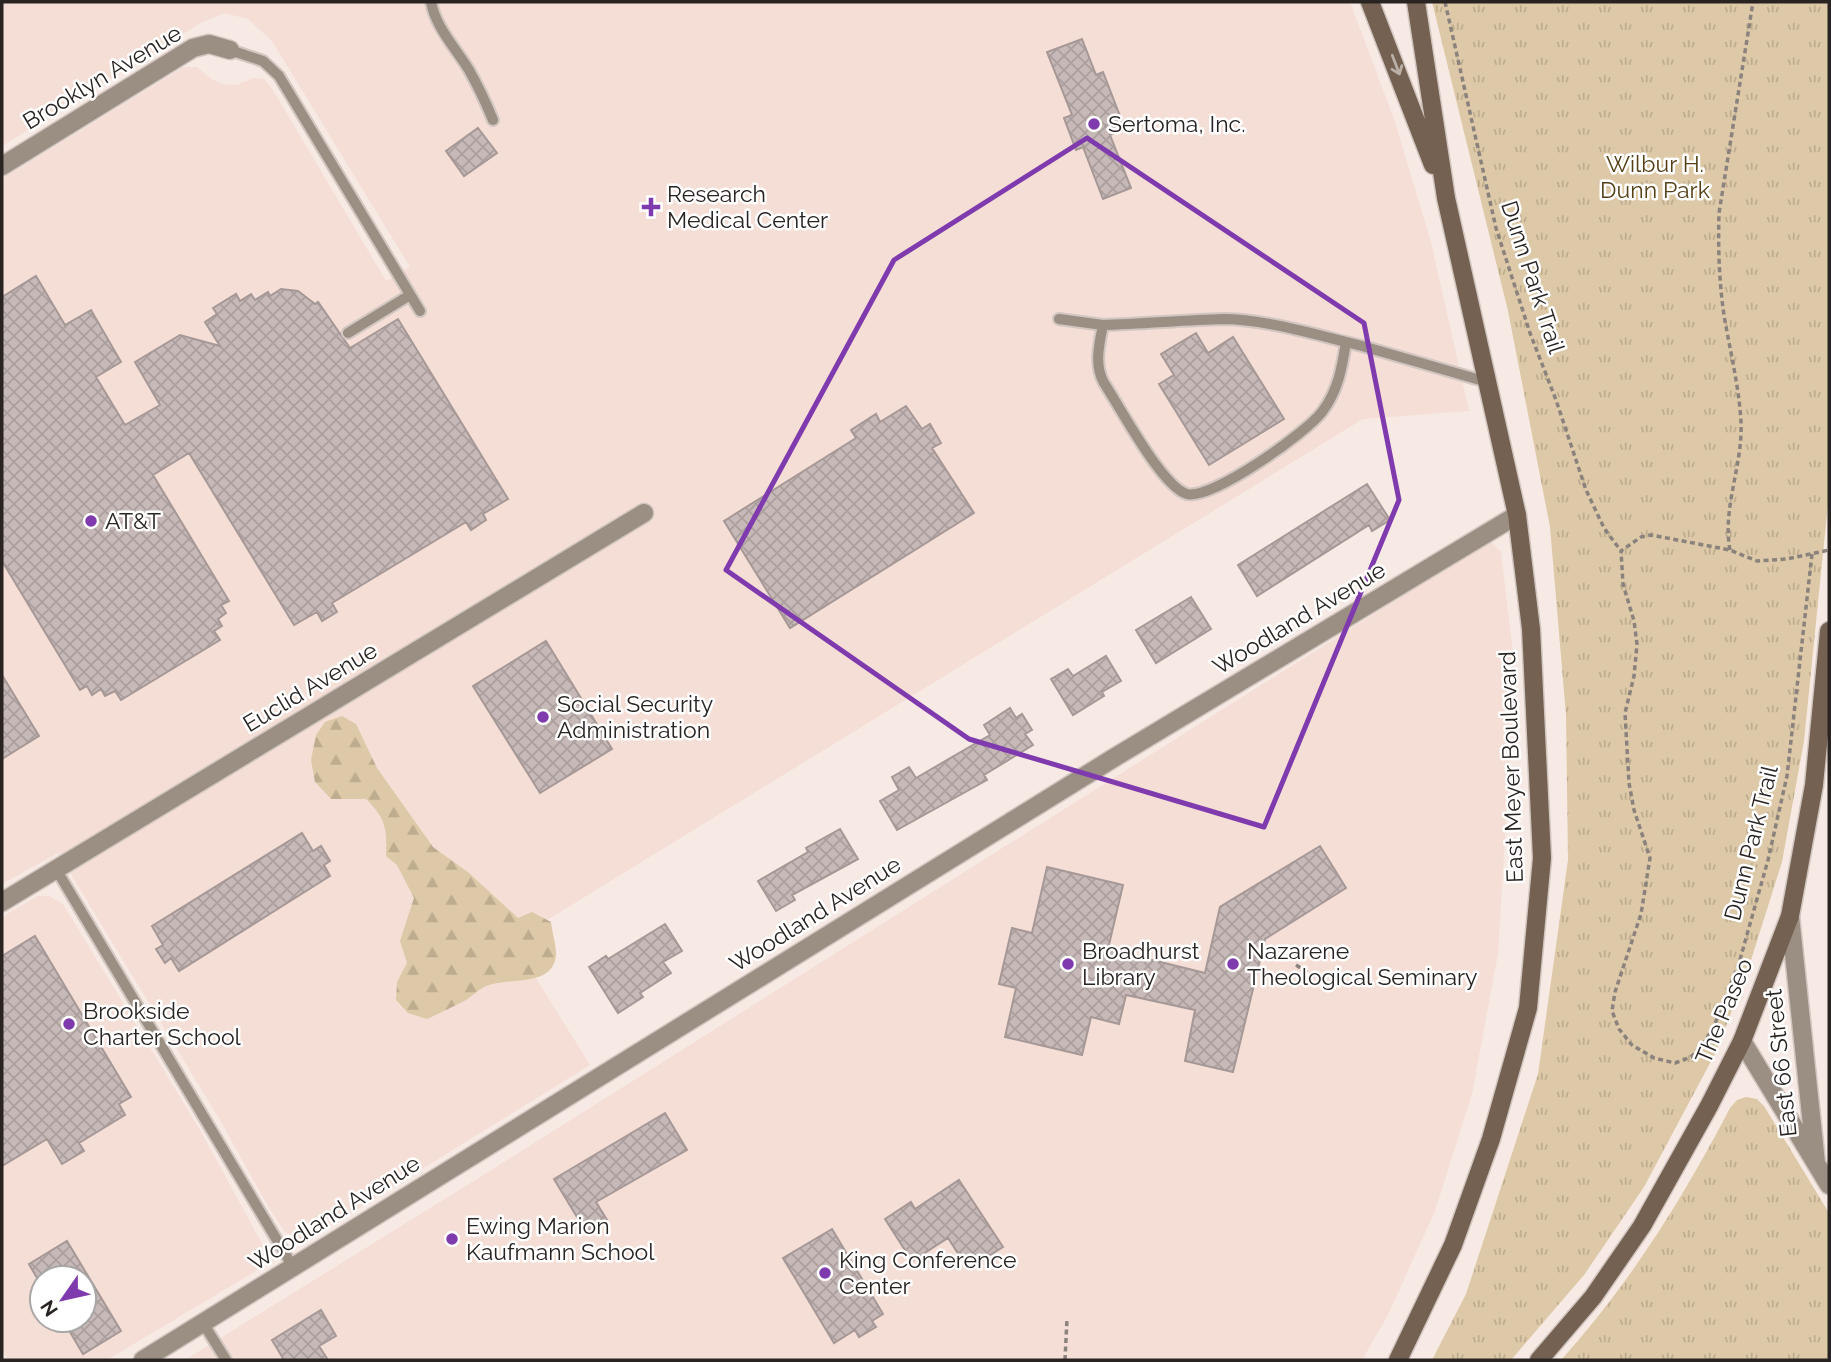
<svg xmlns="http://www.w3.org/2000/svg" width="1831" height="1362" viewBox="0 0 1831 1362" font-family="Raleway,sans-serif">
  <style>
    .built { fill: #f4ded5; fill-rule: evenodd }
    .grass { fill: url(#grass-tufts) }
    .forest { fill: url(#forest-firs) }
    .building { fill: url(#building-cross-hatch); stroke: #a69896; stroke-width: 2 }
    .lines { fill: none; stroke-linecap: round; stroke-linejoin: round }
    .lane-casing { stroke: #d2c6c1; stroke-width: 14 }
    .street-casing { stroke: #d2c6c1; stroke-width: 21 }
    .secondary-casing { stroke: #d2c6c1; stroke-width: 21 }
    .path { stroke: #8b827e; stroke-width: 3.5; stroke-dasharray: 5 3.5; stroke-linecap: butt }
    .lane { stroke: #9b8e83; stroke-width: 10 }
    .street { stroke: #9b8e83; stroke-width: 18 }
    .secondary { stroke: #746151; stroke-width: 18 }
    .oneway { stroke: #bab0a8 }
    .marked { fill: none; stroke: #7f3aae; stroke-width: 5; stroke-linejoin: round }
    .poi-dot { fill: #7f3aae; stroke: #fff; stroke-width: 2.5 }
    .labels { text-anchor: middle; stroke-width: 5; stroke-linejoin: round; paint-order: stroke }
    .street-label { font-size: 23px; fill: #292422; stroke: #fff }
    .poi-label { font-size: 23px; fill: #292422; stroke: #fff; text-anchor: start }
    .park-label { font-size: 23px; fill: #543f15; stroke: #fff }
  </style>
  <defs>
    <pattern id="grass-tufts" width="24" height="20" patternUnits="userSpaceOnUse" patternTransform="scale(1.75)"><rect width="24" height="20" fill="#ddc9a7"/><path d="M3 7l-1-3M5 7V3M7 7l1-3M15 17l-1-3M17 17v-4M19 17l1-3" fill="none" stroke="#beac8f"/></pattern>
    <pattern id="forest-firs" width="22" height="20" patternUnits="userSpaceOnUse" patternTransform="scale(1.75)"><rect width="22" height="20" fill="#ddc9a7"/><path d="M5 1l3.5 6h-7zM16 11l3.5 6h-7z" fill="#beac8f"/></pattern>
    <pattern id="building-cross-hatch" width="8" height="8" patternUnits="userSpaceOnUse" patternTransform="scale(1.75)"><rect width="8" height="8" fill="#c7b9b7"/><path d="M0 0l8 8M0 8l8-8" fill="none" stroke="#ab9f9d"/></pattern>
  </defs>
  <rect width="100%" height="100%" fill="#f7eae4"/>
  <path class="built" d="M2 2H1350L1395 122 1431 242 1469 411 1363 419 513 941 590 1065 311 1238 298 1239 285 1232 269 1208 220 1120 58 853 2 884V179L184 67H197L211 79 223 84 237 85 253 78 264 79 273 90 386 281 410 267 272 41 248 19 224 13 201 23 2 146Z
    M1490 541 1501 552 1515 670 1498 954 1472 1094 1435 1211 1388 1315 1362 1360H185L485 1174Z
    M38 896H49L63 904 200 1130 265 1249V1258L256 1271 107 1360H8L2 1349V917ZM42 1278H84V1320H42Z"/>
  <path class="grass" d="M1432 2H1829V494L1804 741 1782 862 1751 960 1717 1050 1644 1187 1584 1275 1511 1360H1432L1466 1294 1538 1074 1568 860 1566 715 1550 527 1508 311Z
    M1746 1097 1757 1099 1764 1106 1829 1213V1360H1561C1629 1285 1683 1198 1730 1108L1737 1100Z"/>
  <path class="forest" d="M342 716 356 724 377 768 433 847 469 873 518 918 532 912 551 922C552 932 556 944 556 954 554 989 507 976 484 987 478 990 472 996 466 1000 453 1007 440 1013 427 1019L408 1013 396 1000 397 982 407 963 400 941 414 898 397 865 386 856C387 828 386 819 366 799H331L315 782 311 760 316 735 325 722Z"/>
  <path class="building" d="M1082 39 1096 75 1103 72 1125 129 1110 135 1131 188 1103 199 1083 147 1076 150 1064 118 1072 115 1047 52Z
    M478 128 497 153 464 176 446 151Z
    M36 276 65 325 91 310 121 362 96 377 125 425 160 405 135 362 180 335 220 346 205 322 217 314 213 308 236 294 240 301 251 294 255 300 268 292 270 296 281 289 298 291 315 304 318 302 350 348 398 319 508 499 483 514 486 520 471 530 466 522 332 603 337 612 322 621 317 612 294 625 189 453 153 475 229 601 221 605 226 613 218 619 222 626 214 631 220 640 121 700 115 691 105 696 101 689 92 695 87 686 80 690 2 561V297Z
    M1196 333 1208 353 1233 337 1284 419 1209 465 1159 384 1174 375 1161 354Z
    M906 406 922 429 930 424 941 443 932 448 974 513 790 628 724 521 856 438 851 430 876 414 880 422Z
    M1367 484 1390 520 1372 531 1369 525 1257 596 1238 565Z
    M1191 597 1211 629 1156 663 1136 630Z
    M546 641 612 749 540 793 473 686Z
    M1106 656 1121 681 1102 692 1104 696 1073 715 1051 679 1068 669 1073 676Z
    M2 675 39 736 2 759Z
    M1010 708 1016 718 1022 714 1032 730 1025 734 1033 745 984 775 987 780 897 830 880 801 899 790 892 777 909 767 916 778 990 735 984 725Z
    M840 829 858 859 792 895 795 900 776 911 758 881 808 852 806 848Z
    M302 833 313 851 321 846 330 861 324 865 330 876 179 971 171 958 165 963 156 949 163 945 152 926Z
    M1320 846 1346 888 1265 939 1233 1072 1185 1061 1195 1010 1126 995 1119 1024 1091 1017 1082 1055 1005 1037 1016 988 999 984 1012 928 1032 933 1047 867 1123 885 1108 949 1205 973 1220 907Z
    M665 924 682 951 663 962 671 973 640 993 643 997 618 1013 589 967 606 956 608 959Z
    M35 936 131 1097 119 1104 125 1115 79 1143 84 1151 62 1164 47 1139 2 1166V956Z
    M665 1113 687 1150 596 1202 607 1220 586 1232 554 1179Z
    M959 1180 1003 1247 968 1269 948 1238 912 1261 885 1219 911 1202 915 1209Z
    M832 1229 883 1314 872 1321 876 1327 859 1337 855 1330 834 1343 783 1258Z
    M67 1241 121 1331 83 1354 63 1320H84V1278H37L29 1264Z
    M321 1310 336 1336 319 1346 328 1360H284L272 1340Z"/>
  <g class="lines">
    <defs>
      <path id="lane" d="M431 2C436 28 455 47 469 70 478 86 486 103 493 120
        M230 50 263 61 279 76 420 311
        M1059 319 1103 325
        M348 333 410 295
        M1346 342C1342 368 1338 391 1322 412 1306 433 1212 500 1187 494 1162 487 1120 407 1104 383 1094 365 1099 345 1103 325 1143 324 1183 320 1223 319 1265 319 1320 336 1362 346L1487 382
        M56 869 293 1267
        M203 1323 226 1360"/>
      <path id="street" d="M2 166 193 48 209 44 230 50
        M2 902 644 513
        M1790 916 1816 1163
        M1742 1041 1829 1185
        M143 1360 1112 759 1517 515"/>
      <path id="secondary" d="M1370 2 1433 165
        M1398 1360 1453 1245 1491 1139 1528 1008 1542 858 1531 629 1517 515 1446 198 1416 2
        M1539 1360 1593 1297 1642 1226 1709 1106 1742 1041 1790 916 1814 785 1829 631"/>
    </defs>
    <use href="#lane" class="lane-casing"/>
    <use href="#street" class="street-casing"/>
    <use href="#secondary" class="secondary-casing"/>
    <path class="path" d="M1445 2 1496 228 1530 333 1556 400 1586 490 1604 528 1621 551
      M1730 550C1722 508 1743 465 1741 422 1739 386 1730 351 1724 315 1719 282 1718 247 1719 213L1753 2
      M1812 554 1787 776 1768 860 1739 963 1714 1026 1704 1043 1691 1057 1675 1063 1654 1058 1632 1045 1619 1029 1612 1011 1615 992 1641 914 1650 858 1634 810 1629 783 1625 713 1634 676 1637 644 1634 621 1623 584 1621 551 1641 537 1651 535 1730 550 1757 561 1787 559 1829 550
      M1296 965 1333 988
      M1065 1360 1067 1319"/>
    <use href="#lane" class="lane"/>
    <use href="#street" class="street"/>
    <use href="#secondary" class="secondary"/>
  </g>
  <defs><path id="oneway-shaft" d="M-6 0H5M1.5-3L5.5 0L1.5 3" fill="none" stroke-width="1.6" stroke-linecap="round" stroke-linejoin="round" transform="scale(1.75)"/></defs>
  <use class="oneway" href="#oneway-shaft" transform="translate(1396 65) rotate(69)"/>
  <path class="marked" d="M1087 138 1364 323 1399 500 1264 827 969 739 726 570 894 260Z"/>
  <g class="poi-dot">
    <circle cx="1094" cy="124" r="7"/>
    <path d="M647.5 196.5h7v7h7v7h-7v7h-7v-7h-7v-7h7z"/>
    <circle cx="91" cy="521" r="7"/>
    <circle cx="543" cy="717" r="7"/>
    <circle cx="1068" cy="964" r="7"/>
    <circle cx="1233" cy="964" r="7"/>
    <circle cx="69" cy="1024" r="7"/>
    <circle cx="452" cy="1239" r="7"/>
    <circle cx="825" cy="1273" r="7"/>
  </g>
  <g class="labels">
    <g class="street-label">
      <text transform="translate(102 77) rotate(-31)" y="8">Brooklyn Avenue</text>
      <text transform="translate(1533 277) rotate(72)" y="8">Dunn Park Trail</text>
      <text transform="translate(1299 618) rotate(-31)" y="8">Woodland Avenue</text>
      <text transform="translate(310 687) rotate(-31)" y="8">Euclid Avenue</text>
      <text transform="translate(1511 767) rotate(-92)" y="8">East Meyer Boulevard</text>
      <text transform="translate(1751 843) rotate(-76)" y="8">Dunn Park Trail</text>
      <text transform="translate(815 914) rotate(-32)" y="8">Woodland Avenue</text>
      <text transform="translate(1724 1011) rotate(-67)" y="8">The Paseo</text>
      <text transform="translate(1781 1063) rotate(-96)" y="8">East 66 Street</text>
      <text transform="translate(334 1213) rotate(-32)" y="8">Woodland Avenue</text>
    </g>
    <g class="poi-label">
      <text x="1108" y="132">Sertoma, Inc.</text>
      <text x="667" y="202">Research<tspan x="667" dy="26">Medical Center</tspan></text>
      <text x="105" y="529">AT&amp;T</text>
      <text x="557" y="712">Social Security<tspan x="557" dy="26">Administration</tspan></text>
      <text x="1082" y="959">Broadhurst<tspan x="1082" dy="26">Library</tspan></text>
      <text x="1247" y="959">Nazarene<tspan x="1247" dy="26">Theological Seminary</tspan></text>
      <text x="83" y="1019">Brookside<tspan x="83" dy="26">Charter School</tspan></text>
      <text x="466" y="1234">Ewing Marion<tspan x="466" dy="26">Kaufmann School</tspan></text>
      <text x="839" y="1268">King Conference<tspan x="839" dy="26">Center</tspan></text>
    </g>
    <g class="park-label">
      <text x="1655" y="172">Wilbur H.<tspan x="1655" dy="26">Dunn Park</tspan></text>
    </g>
  </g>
  <rect width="1831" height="1362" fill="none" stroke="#292422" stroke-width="7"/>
  <g transform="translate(63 1299) rotate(236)"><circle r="33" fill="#ffffff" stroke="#a9a7a7" stroke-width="2"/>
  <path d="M0-5L12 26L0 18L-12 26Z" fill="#7f3aae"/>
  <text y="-10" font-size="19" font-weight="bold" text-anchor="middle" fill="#292422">N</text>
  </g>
</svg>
